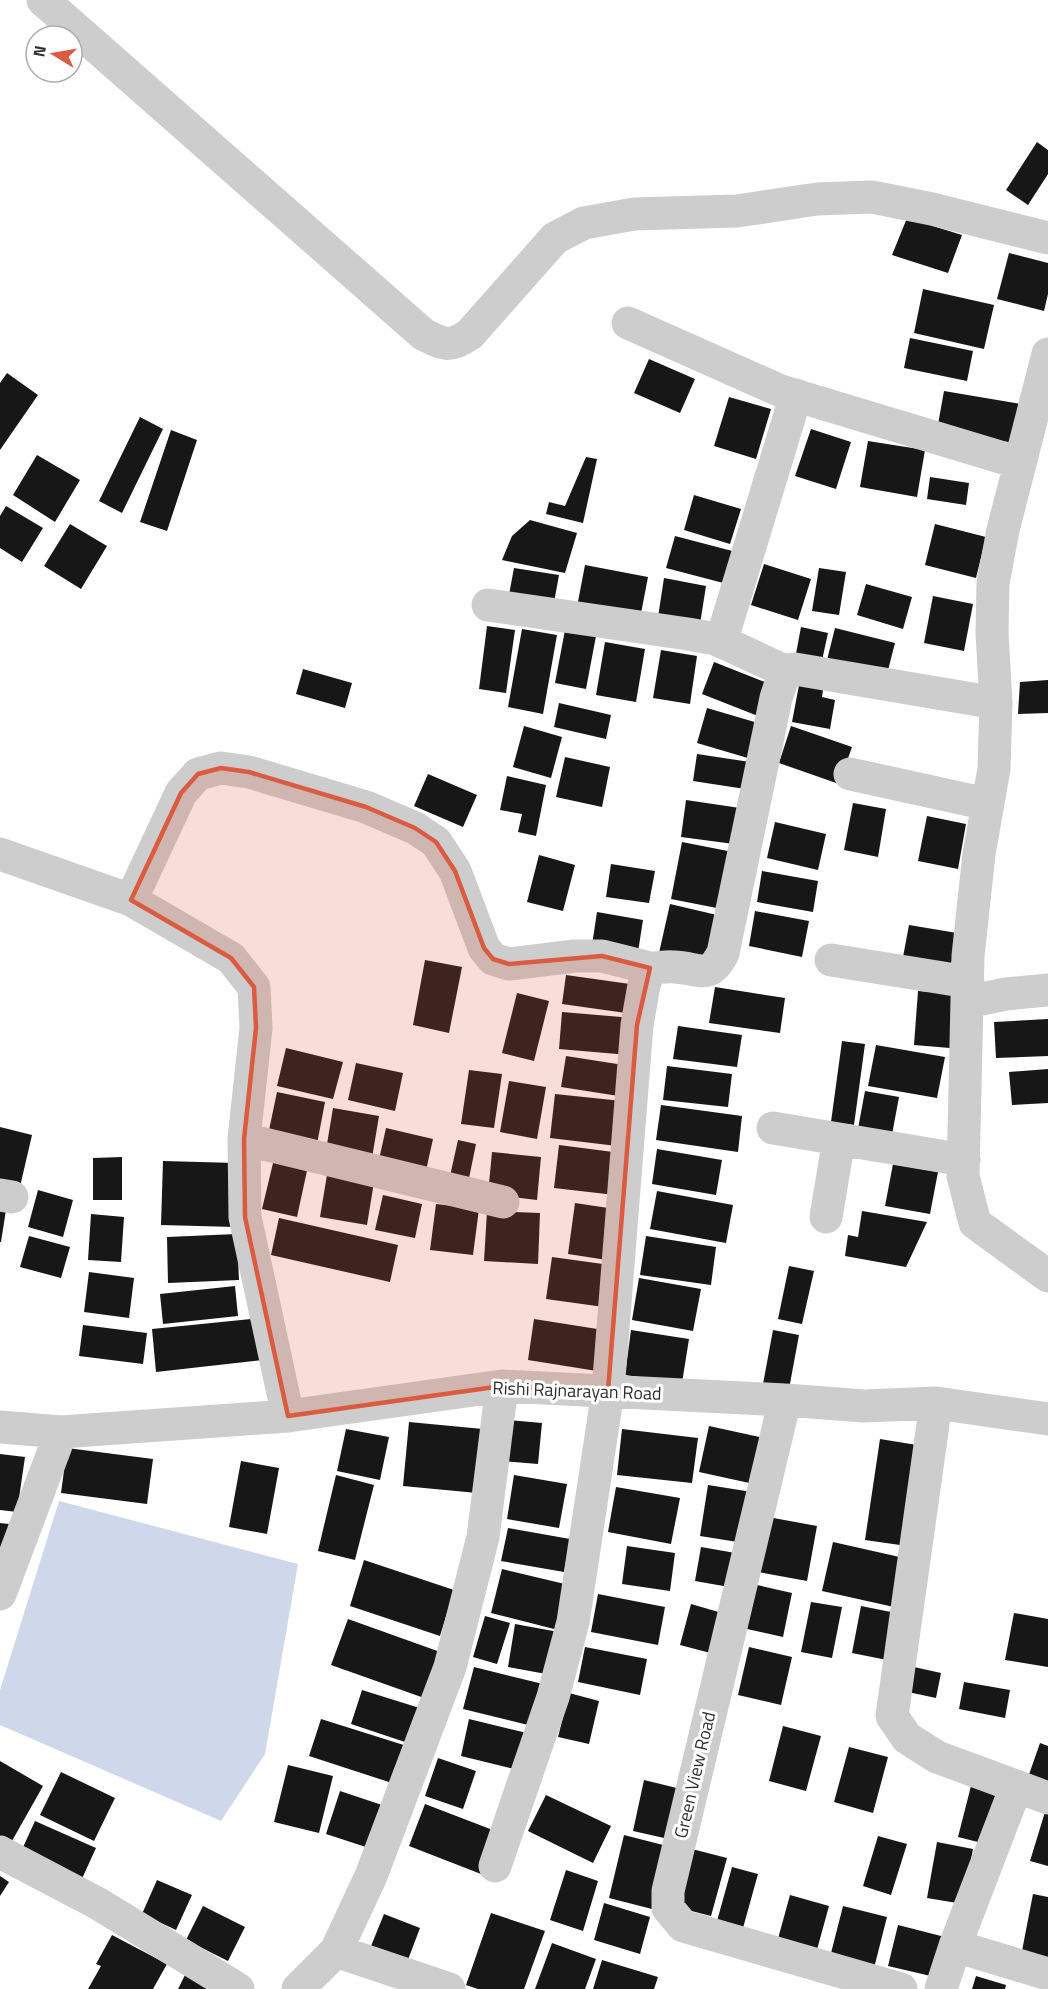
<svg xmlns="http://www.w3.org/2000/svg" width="1048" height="1989" viewBox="0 0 1048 1989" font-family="'Titillium Web',sans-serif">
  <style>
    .water { fill: #ced8ea }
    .building { fill: #171717 }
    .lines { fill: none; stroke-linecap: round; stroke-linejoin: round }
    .minor { stroke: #cdcdcd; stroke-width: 33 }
    .marked { fill: #da5b40; fill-opacity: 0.2; stroke: #da5b40; stroke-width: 4.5; stroke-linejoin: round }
    .labels { text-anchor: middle; stroke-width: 6; stroke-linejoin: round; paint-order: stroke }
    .street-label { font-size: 18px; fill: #303030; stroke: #fff }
  </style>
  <rect width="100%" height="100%" fill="#fff"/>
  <path class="water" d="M59 1501 298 1564 265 1754 221 1821 0 1725V1690Z"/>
  <path class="building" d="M1037 142 1048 150V174L1028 205 1006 190Z
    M907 218 962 235 948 273 892 255Z
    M1009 253 1048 263V294L1044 311 997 299Z
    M923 289 994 305 984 349 914 333Z
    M910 338 973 351 967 381 904 368Z
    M649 359 695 379 680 413 634 393Z
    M7 373 38 395 0 450V383Z
    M944 391 1021 404 1014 443 937 430Z
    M729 397 771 409 756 459 714 446Z
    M140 417 163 429 122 513 99 501Z
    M811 429 851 442 836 489 795 476Z
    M171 430 197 440 167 531 140 522Z
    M868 441 925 450 917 497 860 487Z
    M37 455 80 480 55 522 13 495Z
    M586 457 597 459 583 523 546 514 549 502 565 506Z
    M930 477 969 483 966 505 927 499Z
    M694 495 741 509 730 544 684 530Z
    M6 506 43 528 22 562 0 548V516Z
    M530 520 577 533 565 573 502 560 512 536Z
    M70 524 107 546 81 589 44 566Z
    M935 524 986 537 976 578 925 565Z
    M675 536 740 553 731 585 666 568Z
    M764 564 811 579 798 620 751 605Z
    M585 565 648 577 639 624 576 612Z
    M514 568 559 575 553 608 508 600Z
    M819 568 846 572 839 615 812 611Z
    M664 578 706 586 700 624 658 617Z
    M866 584 912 597 903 629 857 615Z
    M933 596 973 604 964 651 924 643Z
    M487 626 515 630 506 693 479 689Z
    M801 627 828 633 821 665 795 659Z
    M835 628 895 643 885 682 825 668Z
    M522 629 557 635 543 714 508 707Z
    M565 630 596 636 586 689 555 683Z
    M605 642 645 649 636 702 596 695Z
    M661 650 697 656 690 704 653 698Z
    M714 662 770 684 758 716 702 694Z
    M303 669 352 683 345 708 296 694Z
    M1048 680V713L1018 714 1020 682Z
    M799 685 823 690 822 697 835 700 830 729 792 722Z
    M559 703 611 715 606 739 554 727Z
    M707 708 768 726 758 761 697 743Z
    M524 726 562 737 551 778 513 767Z
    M791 726 852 747 839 784 779 763Z
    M697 754 750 762 745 789 693 781Z
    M565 757 610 767 602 807 556 797Z
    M428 774 477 795 463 827 414 806Z
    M507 776 546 785 536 836 518 832 522 814 500 810Z
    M686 800 740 808 734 844 681 837Z
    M853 803 886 809 878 857 844 850Z
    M927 816 966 824 958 869 918 861Z
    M775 822 826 834 818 870 767 858Z
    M682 842 738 853 727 910 671 899Z
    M539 855 575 865 563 911 527 902Z
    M611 864 655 871 649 903 606 897Z
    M762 871 818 881 813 912 757 902Z
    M670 904 717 915 706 963 659 953Z
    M755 911 809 921 802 957 749 946Z
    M597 912 643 920 638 952 592 945Z
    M909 925 957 933 951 965 903 957Z
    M425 960 462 967 449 1033 413 1025Z
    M566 975 637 985 633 1014 562 1004Z
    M715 987 785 998 780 1033 709 1023Z
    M918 991 955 994 950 1048 914 1045Z
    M517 993 549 1001 534 1061 502 1053Z
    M562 1012 633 1018 629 1055 559 1049Z
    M1048 1019V1056L996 1058 994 1022Z
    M678 1026 742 1035 737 1067 673 1059Z
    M842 1041 865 1044 854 1125 831 1122Z
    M876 1045 945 1057 937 1098 868 1086Z
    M286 1048 343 1062 333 1099 277 1086Z
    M566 1056 630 1066 625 1097 561 1087Z
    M356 1063 403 1073 395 1111 348 1100Z
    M667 1066 732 1074 728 1107 663 1100Z
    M1048 1069V1103L1012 1105 1009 1072Z
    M469 1070 502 1074 494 1128 461 1124Z
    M509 1081 546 1087 537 1139 500 1132Z
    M865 1091 899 1097 891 1140 857 1134Z
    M277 1092 325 1102 317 1144 268 1135Z
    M555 1094 622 1101 617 1146 550 1138Z
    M661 1105 742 1116 738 1152 656 1140Z
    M333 1108 379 1116 371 1164 325 1156Z
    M0 1127 32 1135 19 1191 0 1186Z
    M386 1128 433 1139 425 1175 378 1164Z
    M458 1140 476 1144 467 1188 448 1185Z
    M559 1145 621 1153 615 1195 554 1188Z
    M657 1149 722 1160 716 1195 652 1184Z
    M492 1152 541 1157 537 1200 488 1194Z
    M122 1157V1200H93V1158Z
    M274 1159 308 1166 297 1217 262 1209Z
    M163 1161 236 1163 235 1227 161 1225Z
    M893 1164 938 1172 930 1214 885 1206Z
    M327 1175 374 1182 367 1225 320 1217Z
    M38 1190 73 1200 63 1237 28 1227Z
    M657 1191 733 1205 726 1243 650 1229Z
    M383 1195 422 1204 415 1238 375 1230Z
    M575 1203 615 1209 607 1260 568 1254Z
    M436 1204 479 1209 473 1255 430 1250Z
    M0 1209 6 1210 1 1242H0Z
    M487 1211 540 1213 538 1264 484 1261Z
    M862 1211 927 1222 906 1267 845 1256 848 1235 858 1237Z
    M91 1214 124 1217 121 1262 88 1260Z
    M279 1218 398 1245 390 1282 271 1255Z
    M237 1234 239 1280 168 1283 167 1237Z
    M29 1236 70 1247 61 1278 20 1267Z
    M646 1236 716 1247 711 1285 640 1275Z
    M552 1257 610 1265 604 1307 546 1299Z
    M789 1266 814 1271 802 1324 778 1319Z
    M89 1272 134 1278 129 1318 84 1312Z
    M639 1278 701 1289 693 1331 632 1320Z
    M235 1286 238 1316 163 1324 160 1294Z
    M260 1318 271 1359 156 1372 152 1329Z
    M534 1319 610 1331 603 1372 528 1360Z
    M83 1325 147 1333 143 1364 79 1356Z
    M631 1330 689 1339 682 1383 625 1375Z
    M773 1330 799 1335 789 1389 763 1384Z
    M507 1420 542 1423 538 1464 503 1461Z
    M409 1422 483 1429 477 1493 403 1486Z
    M709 1426 764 1438 754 1484 699 1472Z
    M346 1429 389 1437 380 1480 337 1471Z
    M622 1429 698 1438 692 1483 617 1475Z
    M880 1439 923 1446 907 1546 865 1540Z
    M67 1448 153 1459 147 1504 61 1493Z
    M0 1454 25 1457 17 1512 0 1510Z
    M241 1461 279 1468 267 1534 229 1527Z
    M336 1475 374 1485 355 1560 318 1551Z
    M514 1475 567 1484 559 1528 507 1519Z
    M708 1485 752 1492 744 1543 700 1536Z
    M616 1487 680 1498 671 1544 608 1532Z
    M768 1517 817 1526 807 1581 758 1572Z
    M0 1523 9 1524 0 1561Z
    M508 1528 570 1539 564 1572 501 1561Z
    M833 1542 904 1558 894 1607 822 1591Z
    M627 1546 675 1553 670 1591 622 1584Z
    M701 1547 741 1554 735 1588 695 1581Z
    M364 1560 454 1590 440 1636 350 1606Z
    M502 1569 569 1585 558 1630 491 1613Z
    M757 1585 792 1593 783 1637 747 1629Z
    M598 1594 665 1607 658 1645 591 1632Z
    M811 1602 842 1607 832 1658 801 1652Z
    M691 1604 729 1615 718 1655 680 1645Z
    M861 1606 901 1614 892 1661 852 1653Z
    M1014 1613 1048 1619V1667L1005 1660Z
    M485 1616 510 1623 497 1664 473 1657Z
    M348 1619 443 1653 427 1699 331 1665Z
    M515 1624 564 1633 557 1676 508 1667Z
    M585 1647 647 1659 640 1695 578 1682Z
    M749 1647 792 1657 781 1705 738 1695Z
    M474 1667 547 1685 536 1727 463 1709Z
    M914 1667 941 1673 936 1698 908 1692Z
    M964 1682 1010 1690 1005 1718 959 1709Z
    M362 1690 426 1710 414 1745 351 1724Z
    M569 1693 599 1701 589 1744 558 1737Z
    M321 1719 410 1747 398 1785 309 1756Z
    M469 1719 527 1733 518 1770 461 1756Z
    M783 1726 821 1736 806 1791 769 1781Z
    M1040 1743 1048 1746V1794L1025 1786Z
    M849 1747 888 1757 873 1813 834 1802Z
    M438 1758 476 1771 463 1809 425 1796Z
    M0 1761 43 1786 8 1848 0 1843Z
    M288 1765 333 1776 319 1833 274 1822Z
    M61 1772 115 1798 94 1841 40 1815Z
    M644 1780 685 1790 673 1840 633 1831Z
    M972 1782 1005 1790 990 1845 958 1837Z
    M340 1791 385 1806 372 1849 326 1834Z
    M546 1795 611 1826 593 1863 528 1831Z
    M425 1804 498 1832 481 1874 409 1846Z
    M1045 1812 1048 1813V1866L1030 1861Z
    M35 1821 96 1848 80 1883 19 1856Z
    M624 1835 667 1846 652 1909 609 1898Z
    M878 1836 907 1844 891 1895 863 1886Z
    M937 1842 973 1849 963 1904 927 1898Z
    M692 1849 727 1858 711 1916 676 1907Z
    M732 1867 758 1874 743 1928 717 1921Z
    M566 1870 598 1881 583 1931 550 1920Z
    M0 1876 9 1882 0 1896Z
    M157 1880 192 1895 176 1930 142 1914Z
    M1033 1894 1048 1897V1961L1021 1956Z
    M790 1895 829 1906 815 1957 776 1946Z
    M604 1903 650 1917 640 1954 594 1940Z
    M203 1906 245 1927 228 1961 186 1940Z
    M843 1906 887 1917 873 1972 829 1961Z
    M491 1913 545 1931 524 1989H478L466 1985Z
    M384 1914 420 1928 406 1965 369 1951Z
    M898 1925 945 1937 935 1977 888 1966Z
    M112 1935 167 1964 153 1989H88L101 1966 96 1964Z
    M552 1943 596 1959 585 1989H535Z
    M602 1960 658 1977 654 1989H593Z
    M185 1975 214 1989H178Z
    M976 1976 1006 1985 1005 1989H972Z"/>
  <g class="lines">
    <path class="minor" d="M43 0 423 334C445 345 450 348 470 334L555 238 584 223 634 214 737 211 817 199 872 197 932 209 1048 238
      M628 323 781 391 1020 463
      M1048 354 1003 530 993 583 992 633 996 703 994 769 979 854 968 956 963 1176 975 1223 1048 1276
      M488 605 688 634 716 639 785 671
      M721 642 796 395
      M850 774 987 804
      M0 854 131 900 231 958 254 987 256 1028 244 1139 245 1217 288 1416
      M131 900 181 793 198 774 221 768 249 772 366 807 415 828 436 842 455 871 484 948 493 959 509 964 575 956H602L650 968
      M831 960 968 982
      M967 1002 1006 994 1048 990
      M773 1128 964 1160
      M244 1139 503 1202
      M0 1195 12 1197
      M826 1217 839 1139
      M785 1400 668 1891V1908L683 1926 901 1989
      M936 1403 892 1716 907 1738 937 1757 1048 1798
      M0 1427 61 1432 288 1416 502 1386 785 1400 864 1406 936 1403 1048 1419
      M0 1594 61 1432
      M0 1852 97 1903 238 1989
      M495 1866 553 1697 573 1622 608 1391 637 1025 644 985 650 968C658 968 667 966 674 967 700 968 709 981 723 953L776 698 785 671 795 669 996 703
      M955 1946 1048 1974
      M336 1951 449 1989
      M298 1989 336 1951 371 1876 450 1667 483 1537 502 1386
      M941 1989 955 1946 1016 1787"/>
  </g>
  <path class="marked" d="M221 768 249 772 366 807 415 828 436 842 455 871 484 948 493 959 509 964 602 956 650 968 637 1025 608 1391 502 1386 288 1416 245 1217 244 1139 256 1028 254 987 231 958 131 900 181 793 198 774Z"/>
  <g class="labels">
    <g class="street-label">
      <text transform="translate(577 1391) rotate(2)" y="6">Rishi Rajnarayan Road</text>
      <text transform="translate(695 1775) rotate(-77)" y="6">Green View Road</text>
    </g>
  </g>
  <g transform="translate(54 54) rotate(281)"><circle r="28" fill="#ffffff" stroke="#acacac" stroke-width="1.5"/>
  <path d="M0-4.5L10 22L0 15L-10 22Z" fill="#da5b40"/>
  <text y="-9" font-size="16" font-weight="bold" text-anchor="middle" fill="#303030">N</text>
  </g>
</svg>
